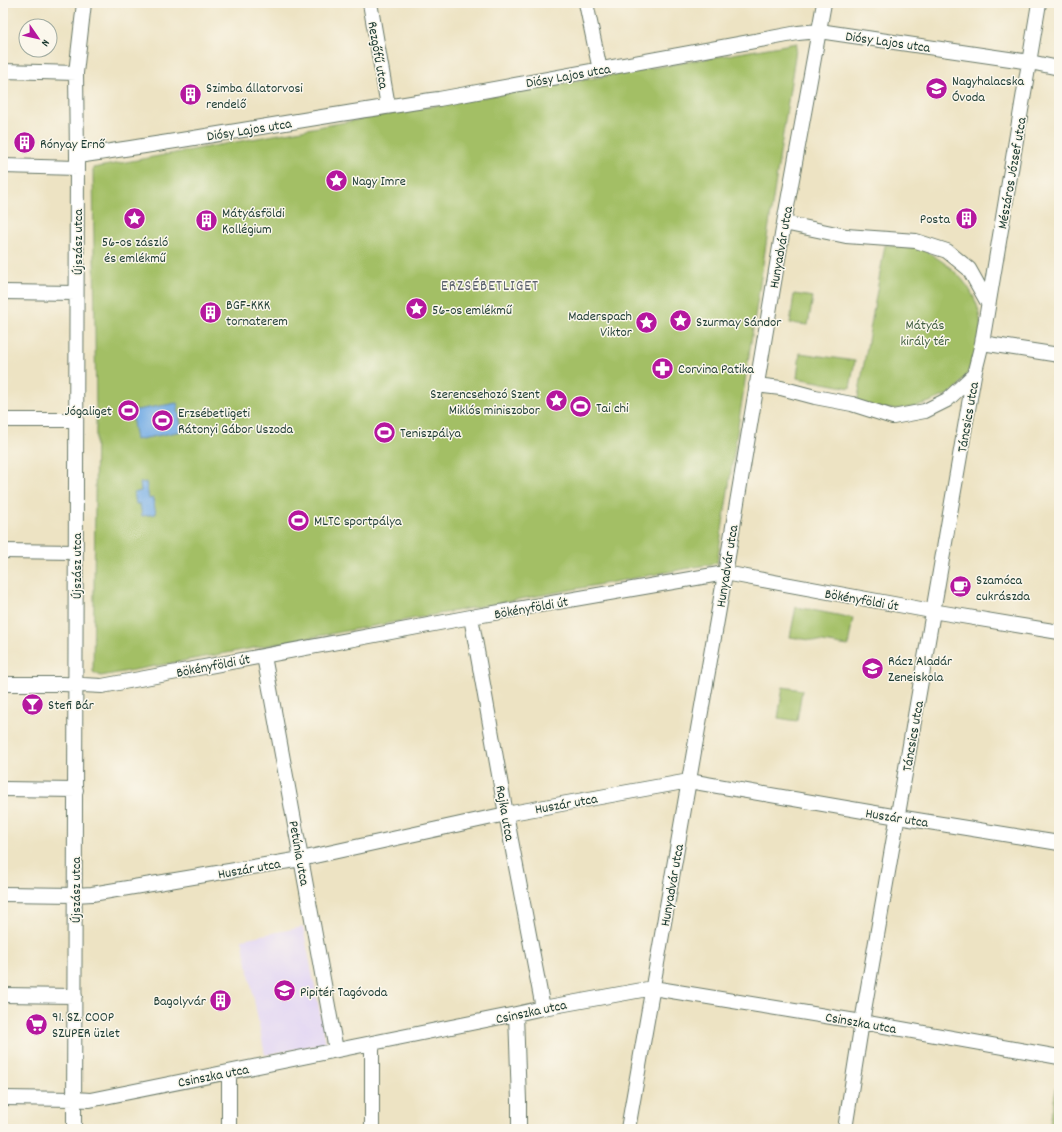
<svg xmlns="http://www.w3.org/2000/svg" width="1062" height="1132" viewBox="0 0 1062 1132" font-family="Dekko,sans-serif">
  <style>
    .built { fill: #e1d4f4 }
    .green { fill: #a3bf65; stroke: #617e4c }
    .water { fill: #76ade5; stroke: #4a758c }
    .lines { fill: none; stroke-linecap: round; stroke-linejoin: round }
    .minor-casing { stroke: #677766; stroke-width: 16 }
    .minor { stroke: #fff; stroke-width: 14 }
    .labels { text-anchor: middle; stroke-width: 3; stroke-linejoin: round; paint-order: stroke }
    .street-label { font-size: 14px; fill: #1f3d34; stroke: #fbf7ec }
    .poi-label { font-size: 14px; fill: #1f3d34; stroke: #fbf7ec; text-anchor: start }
    .park-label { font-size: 14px; fill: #405e40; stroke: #fbf7ec }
    .neighbourhood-label { font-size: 15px; letter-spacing: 1px; fill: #5b626d; stroke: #fbf7ec }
  </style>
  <rect width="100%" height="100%" fill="#fbf7ec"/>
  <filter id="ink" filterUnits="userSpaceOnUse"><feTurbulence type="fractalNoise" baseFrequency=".025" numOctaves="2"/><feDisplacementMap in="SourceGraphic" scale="8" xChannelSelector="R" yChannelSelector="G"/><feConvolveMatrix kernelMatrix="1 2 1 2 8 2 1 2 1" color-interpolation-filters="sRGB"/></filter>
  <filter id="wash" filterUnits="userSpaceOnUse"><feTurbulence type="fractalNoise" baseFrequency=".012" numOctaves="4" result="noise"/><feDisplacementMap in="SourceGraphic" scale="16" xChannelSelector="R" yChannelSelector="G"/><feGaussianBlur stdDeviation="0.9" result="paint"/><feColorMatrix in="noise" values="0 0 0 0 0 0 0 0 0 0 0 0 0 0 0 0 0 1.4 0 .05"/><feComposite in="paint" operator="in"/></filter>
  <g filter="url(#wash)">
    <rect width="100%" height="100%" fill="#ede3c3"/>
    <path class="built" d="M303 927 326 1043 265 1055 242 939Z"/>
    <path class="green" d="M797 43 717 563 101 676 93 672 96 421 93 168 450 103Z
      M885 245C894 246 916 246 924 250 928 252 933 255 937 258 976 283 992 320 972 364 967 374 961 386 951 393 947 395 941 397 937 399 908 411 888 412 857 403Z
      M794 294 813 297 808 325 790 323Z
      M800 353 855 361 850 388 797 378Z
      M796 607 853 618 848 646 790 637Z
      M783 687 802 690 797 721 778 718Z
      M1059 1072V1129H1049Z"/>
    <path class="water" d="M177 403 182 431 136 440 131 411Z
      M146 482 149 499 153 498 156 514 142 516 140 504H136L134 493 141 491 140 483Z"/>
  </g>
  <g filter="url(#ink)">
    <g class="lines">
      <defs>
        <path id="minor" d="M370 3 388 106
          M586 3 600 70
          M3 71 76 73
          M77 156C198 139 318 116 439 99L798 33 819 31 1030 62 1059 68
          M3 166 77 168
          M784 223 846 236 916 241 947 251 969 269 988 303
          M3 292 76 293
          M982 343 1059 355
          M756 385 781 388 815 397 852 404 893 417 925 411 947 400 974 375
          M3 420H76
          M3 551 76 552
          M471 617 506 814 543 1008
          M264 656 336 1050
          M3 684H63L102 686 471 617 725 573 926 610 1059 632
          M3 789 76 790
          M3 894 75 895 92 894 301 859 506 814 689 781 898 817 1059 843
          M3 995 75 996
          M516 1014 519 1101V1129
          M372 1043V1129
          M3 1098 75 1099 90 1100 516 1014 543 1008 653 988 862 1022 1059 1057
          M74 1129 77 156 76 73 84 3
          M229 1129V1072
          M628 1129 723 586 784 223 824 3
          M845 1129 862 1022 974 375 982 343 1039 3"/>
      </defs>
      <use href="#minor" class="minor-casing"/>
      <use href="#minor" class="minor"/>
    </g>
  </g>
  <defs>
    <symbol id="school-disc" viewBox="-11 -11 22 22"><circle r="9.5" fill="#b5179e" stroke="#fbf7ec"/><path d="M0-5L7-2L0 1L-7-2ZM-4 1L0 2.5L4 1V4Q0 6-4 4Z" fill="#fff"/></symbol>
    <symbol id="building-disc" viewBox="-11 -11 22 22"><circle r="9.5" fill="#b5179e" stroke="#fbf7ec"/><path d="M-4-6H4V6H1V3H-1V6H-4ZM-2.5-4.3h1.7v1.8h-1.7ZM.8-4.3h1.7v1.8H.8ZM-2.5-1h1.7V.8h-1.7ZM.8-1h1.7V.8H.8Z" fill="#fff"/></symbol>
    <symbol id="sight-disc" viewBox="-11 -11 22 22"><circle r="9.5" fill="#b5179e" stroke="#fbf7ec"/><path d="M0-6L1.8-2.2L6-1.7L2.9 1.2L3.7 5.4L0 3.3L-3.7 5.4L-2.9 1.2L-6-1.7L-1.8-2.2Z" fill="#fff"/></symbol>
    <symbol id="pharmacy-disc" viewBox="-11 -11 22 22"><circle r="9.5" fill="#b5179e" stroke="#fbf7ec"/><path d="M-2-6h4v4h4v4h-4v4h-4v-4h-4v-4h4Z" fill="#fff"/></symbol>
    <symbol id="stadium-disc" viewBox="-11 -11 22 22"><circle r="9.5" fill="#b5179e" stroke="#fbf7ec"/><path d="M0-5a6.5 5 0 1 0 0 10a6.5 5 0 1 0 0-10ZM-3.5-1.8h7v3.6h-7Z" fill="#fff"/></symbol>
    <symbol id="cafe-disc" viewBox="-11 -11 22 22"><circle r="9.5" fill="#b5179e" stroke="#fbf7ec"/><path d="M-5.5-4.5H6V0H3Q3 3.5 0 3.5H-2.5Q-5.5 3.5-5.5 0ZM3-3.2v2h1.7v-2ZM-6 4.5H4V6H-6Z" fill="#fff"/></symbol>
    <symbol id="bar-disc" viewBox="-11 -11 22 22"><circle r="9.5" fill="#b5179e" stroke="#fbf7ec"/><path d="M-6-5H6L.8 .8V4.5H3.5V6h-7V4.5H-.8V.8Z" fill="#fff"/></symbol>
    <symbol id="supermarket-disc" viewBox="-11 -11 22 22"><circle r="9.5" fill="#b5179e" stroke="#fbf7ec"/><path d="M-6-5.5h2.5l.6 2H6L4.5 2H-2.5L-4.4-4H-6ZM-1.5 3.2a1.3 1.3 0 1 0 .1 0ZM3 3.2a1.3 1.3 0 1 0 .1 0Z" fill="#fff"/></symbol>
  </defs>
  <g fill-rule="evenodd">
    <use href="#school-disc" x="924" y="76" width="25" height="25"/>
    <use href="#building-disc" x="178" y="82" width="25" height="25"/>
    <use href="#building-disc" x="12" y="130" width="25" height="25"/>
    <use href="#sight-disc" x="324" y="168" width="25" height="25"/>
    <use href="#building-disc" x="954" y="206" width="25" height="25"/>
    <use href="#sight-disc" x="122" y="206" width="25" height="25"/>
    <use href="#building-disc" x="194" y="208" width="25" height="25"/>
    <use href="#sight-disc" x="404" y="296" width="25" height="25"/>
    <use href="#building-disc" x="198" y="300" width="25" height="25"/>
    <use href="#sight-disc" x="668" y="308" width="25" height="25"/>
    <use href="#sight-disc" x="634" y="310" width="25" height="25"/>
    <use href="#pharmacy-disc" x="650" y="356" width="25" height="25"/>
    <use href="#sight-disc" x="544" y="388" width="25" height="25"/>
    <use href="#stadium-disc" x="568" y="394" width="25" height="25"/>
    <use href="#stadium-disc" x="116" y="398" width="25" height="25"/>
    <use href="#stadium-disc" x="150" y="408" width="25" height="25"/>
    <use href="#stadium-disc" x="372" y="420" width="25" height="25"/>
    <use href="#stadium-disc" x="286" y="508" width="25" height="25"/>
    <use href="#cafe-disc" x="948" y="574" width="25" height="25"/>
    <use href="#school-disc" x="860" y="656" width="25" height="25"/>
    <use href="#bar-disc" x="20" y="692" width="25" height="25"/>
    <use href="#school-disc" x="272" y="978" width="25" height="25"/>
    <use href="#building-disc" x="208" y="988" width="25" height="25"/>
    <use href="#supermarket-disc" x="24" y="1012" width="25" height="25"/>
  </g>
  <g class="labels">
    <g class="street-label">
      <text transform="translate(888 41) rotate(8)" y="5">Diósy Lajos utca</text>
      <text transform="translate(379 55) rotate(80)" y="5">Rezgőfű utca</text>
      <text transform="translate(568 75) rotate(-10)" y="5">Diósy Lajos utca</text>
      <text transform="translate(249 129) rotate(-9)" y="5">Diósy Lajos utca</text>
      <text transform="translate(1011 173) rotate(-80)" y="5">Mészáros József utca</text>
      <text transform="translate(77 242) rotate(-90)" y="5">Újszász utca</text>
      <text transform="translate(780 247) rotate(-80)" y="5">Hunyadvár utca</text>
      <text transform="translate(967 417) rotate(-80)" y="5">Táncsics utca</text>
      <text transform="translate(76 566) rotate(-90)" y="5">Újszász utca</text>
      <text transform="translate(726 566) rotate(-81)" y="5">Hunyadvár utca</text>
      <text transform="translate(862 599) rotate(10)" y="5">Bökényföldi út</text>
      <text transform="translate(531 607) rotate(-10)" y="5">Bökényföldi út</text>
      <text transform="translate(213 665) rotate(-11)" y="5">Bökényföldi út</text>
      <text transform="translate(912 736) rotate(-80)" y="5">Táncsics utca</text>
      <text transform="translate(566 803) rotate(-10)" y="5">Huszár utca</text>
      <text transform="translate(506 813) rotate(80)" y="5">Rajka utca</text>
      <text transform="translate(897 817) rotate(9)" y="5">Huszár utca</text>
      <text transform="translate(300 853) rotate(80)" y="5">Petúnia utca</text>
      <text transform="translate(249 868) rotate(-10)" y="5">Huszár utca</text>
      <text transform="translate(671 885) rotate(-80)" y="5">Hunyadvár utca</text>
      <text transform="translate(75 890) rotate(-90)" y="5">Újszász utca</text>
      <text transform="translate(531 1011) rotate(-12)" y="5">Csinszka utca</text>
      <text transform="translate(861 1022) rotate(10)" y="5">Csinszka utca</text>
      <text transform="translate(213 1075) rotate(-11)" y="5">Csinszka utca</text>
    </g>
    <g class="poi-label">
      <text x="952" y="85">Nagyhalacska<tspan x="952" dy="16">Óvoda</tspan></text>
      <text x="206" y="92">Szimba állatorvosi<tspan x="206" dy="16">rendelő</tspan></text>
      <text x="40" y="148">Rónyay Ernő</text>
      <text x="352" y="185">Nagy Imre</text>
      <text x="222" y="217">Mátyásföldi<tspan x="222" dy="16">Kollégium</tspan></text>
      <text x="950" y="223" text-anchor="end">Posta</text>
      <text x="135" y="246" text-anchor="middle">56-os zászló<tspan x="135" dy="16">és emlékmű</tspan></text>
      <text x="226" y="309">BGF-KKK<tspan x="226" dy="16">tornaterem</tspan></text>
      <text x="432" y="314">56-os emlékmű</text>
      <text x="632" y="320" text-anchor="end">Maderspach<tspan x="632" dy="16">Viktor</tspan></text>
      <text x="696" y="326">Szurmay Sándor</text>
      <text x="678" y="373">Corvina Patika</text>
      <text x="540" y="398" text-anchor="end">Szerencsehozó Szent<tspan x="540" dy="16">Miklós miniszobor</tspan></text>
      <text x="596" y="412">Tai chi</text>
      <text x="112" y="415" text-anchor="end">Jógaliget</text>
      <text x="178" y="417">Erzsébetligeti<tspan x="178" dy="16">Rátonyi Gábor Uszoda</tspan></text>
      <text x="400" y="437">Teniszpálya</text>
      <text x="314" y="525">MLTC sportpálya</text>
      <text x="976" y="584">Szamóca<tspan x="976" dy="16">cukrászda</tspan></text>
      <text x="888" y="665">Rácz Aladár<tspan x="888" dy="16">Zeneiskola</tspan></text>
      <text x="48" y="709">Stefi Bár</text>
      <text x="300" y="996">Pipitér Tagóvoda</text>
      <text x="206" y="1005" text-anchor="end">Bagolyvár</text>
      <text x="52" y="1021">91. SZ. COOP<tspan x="52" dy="16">SZUPER üzlet</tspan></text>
    </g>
    <g class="park-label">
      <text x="925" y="329">Mátyás<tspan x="925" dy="16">király tér</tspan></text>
    </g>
    <g class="neighbourhood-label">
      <text x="490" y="290">ERZSÉBETLIGET</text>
    </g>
  </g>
  <rect width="1062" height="1132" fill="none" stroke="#fbf7ec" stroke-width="16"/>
  <g transform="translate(38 38) rotate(124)"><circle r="19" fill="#fbf7ec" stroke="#a3ada2"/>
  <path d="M0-3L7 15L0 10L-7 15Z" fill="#b5179e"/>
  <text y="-6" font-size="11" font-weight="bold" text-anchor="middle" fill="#1f3d34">N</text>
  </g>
</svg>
